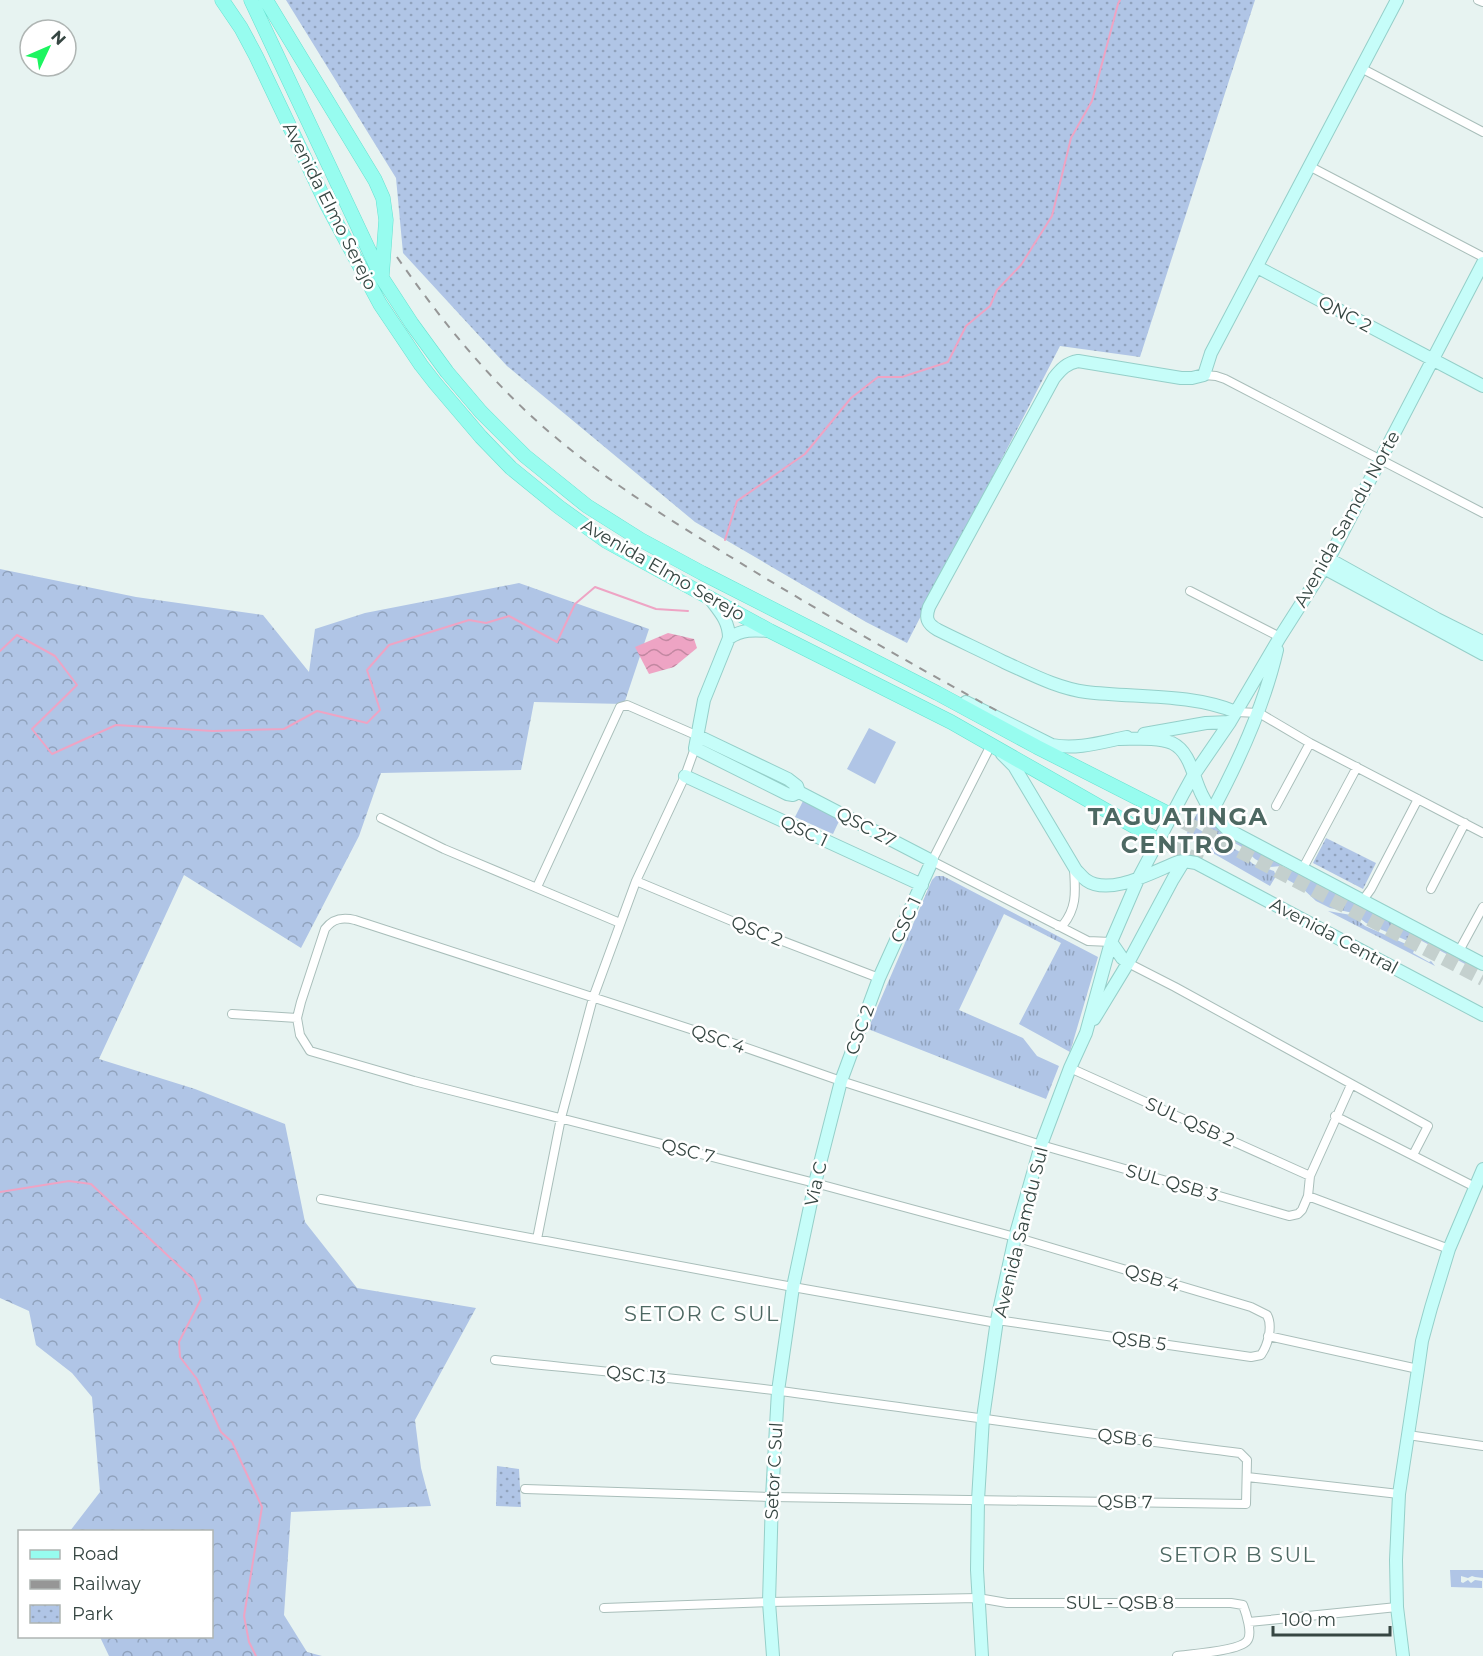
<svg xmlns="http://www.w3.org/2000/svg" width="1483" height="1656" viewBox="0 0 1483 1656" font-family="Montserrat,sans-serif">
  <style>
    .grass { fill: url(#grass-tufts) }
    .forest { fill: url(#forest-crowns) }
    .park { fill: url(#park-dots) }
    .garden { fill: #b0c5e6 }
    .water { fill: url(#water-waves) }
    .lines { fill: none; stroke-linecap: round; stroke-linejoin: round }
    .stream { stroke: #eea4c4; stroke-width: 2 }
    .primary-tunnel { stroke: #c4d0ce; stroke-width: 14; stroke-dasharray: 14 7; stroke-linecap: butt }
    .street-casing { stroke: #a9beba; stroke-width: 10 }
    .secondary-casing { stroke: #95cfc9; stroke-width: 14 }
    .primary-casing { stroke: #67e1d0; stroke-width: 15 }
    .street { stroke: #fff; stroke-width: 8 }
    .secondary { stroke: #c6fdf9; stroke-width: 12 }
    .primary { stroke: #97fcef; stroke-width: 14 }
    .rail { stroke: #969696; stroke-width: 2; stroke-dasharray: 8 8; stroke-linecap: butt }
    .labels { text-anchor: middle; stroke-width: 5; stroke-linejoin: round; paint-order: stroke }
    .street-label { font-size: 18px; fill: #364642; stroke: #fff }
    .quarter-label { font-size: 21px; letter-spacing: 1.5px; fill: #4d6862; stroke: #fff }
    .district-label { font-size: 24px; font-weight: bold; letter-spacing: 1.5px; fill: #4d6862; stroke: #fff }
  </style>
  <defs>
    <pattern id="grass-tufts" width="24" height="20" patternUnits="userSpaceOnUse" patternTransform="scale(1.5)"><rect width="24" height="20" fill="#b0c5e6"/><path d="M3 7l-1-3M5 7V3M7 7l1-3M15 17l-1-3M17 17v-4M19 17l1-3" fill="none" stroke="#90a2bc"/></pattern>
    <pattern id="forest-crowns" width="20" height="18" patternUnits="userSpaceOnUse" patternTransform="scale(1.5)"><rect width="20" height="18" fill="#b0c5e6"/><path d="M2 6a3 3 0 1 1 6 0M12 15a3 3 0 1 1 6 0" fill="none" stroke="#90a2bc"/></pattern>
    <pattern id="park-dots" width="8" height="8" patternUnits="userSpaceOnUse" patternTransform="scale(1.5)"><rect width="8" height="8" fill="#b0c5e6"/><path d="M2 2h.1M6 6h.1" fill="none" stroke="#90a2bc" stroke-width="1.8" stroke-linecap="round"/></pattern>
    <pattern id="water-waves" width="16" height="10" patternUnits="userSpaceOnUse" patternTransform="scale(1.5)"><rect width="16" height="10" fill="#eea4c4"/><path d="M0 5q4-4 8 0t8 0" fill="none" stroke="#c287a1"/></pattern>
  </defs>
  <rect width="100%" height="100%" fill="#e7f3f1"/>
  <path class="grass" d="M1201 806C1204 813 1208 821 1215 826 1233 842 1262 852 1283 864L1282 866 1269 867 1255 859 1242 847 1193 821Z
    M1191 825 1240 852 1253 864 1274 871 1276 876 1270 886 1185 837Z
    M1291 868 1468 963 1467 965 1420 940 1417 945 1366 923 1353 913 1330 908 1316 901 1302 888 1288 880 1286 878Z
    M936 876H943L1098 957 1070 1052 1019 1024 1061 943 1004 914 959 1010 1023 1038 1037 1056 1059 1066 1046 1099 868 1029 932 880Z
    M1328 911 1351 915 1365 926 1415 948 1413 953 1429 962 1431 961 1435 966Z"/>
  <path class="forest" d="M0 569 136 597 263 615 309 672 315 629 365 613 519 583 649 629 624 704 534 702 521 770 381 773 359 836 301 948 184 875 99 1059 195 1089 285 1124 305 1222 357 1288 476 1308 415 1420 421 1468 431 1506 291 1512 284 1615 307 1652 322 1656H109L100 1637 212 1636V1532L70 1531 100 1492 92 1397 72 1373 36 1345 29 1311 0 1298Z"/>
  <path class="park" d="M286 0H1255L1140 357 1060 346 907 643 866 622 695 522 507 366 403 253 396 178Z
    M1326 838 1376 863 1363 889 1313 863Z
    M497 1466 519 1469 521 1507 496 1506Z"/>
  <path class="garden" d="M869 728 896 742 875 784 847 769Z
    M803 801 840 819 833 834 795 817Z
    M1450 1570H1483V1578L1475 1577 1472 1576 1468 1578 1461 1576V1582L1463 1583 1468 1580 1471 1583 1475 1580 1482 1581V1588L1451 1587Z"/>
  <path class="water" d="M668 633 694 639 697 648 674 667 649 674 635 647Z"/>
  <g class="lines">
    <path class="stream" d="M725 540 737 501 805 454 851 398 878 377H902L948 362 966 326 990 306 997 290 1021 265 1052 216 1071 138 1092 101 1118 4 1120 0
      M0 651 17 635 55 656 77 685 32 729 52 754 116 725 213 731 284 729 317 711 367 723 380 710 367 670 389 645 469 620 486 623 509 616 557 642 575 604 595 587 656 609 688 611
      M0 1192 69 1181 91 1184 194 1280 201 1299 179 1342 180 1357 197 1379 221 1432 232 1442 262 1507 244 1616 249 1642 256 1656"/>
    <path class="primary-tunnel" d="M1165 812 1483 979
      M1151 836 1203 863"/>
    <defs>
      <path id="street" d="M1478 0 1483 2
        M1361 68 1483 132
        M1309 166 1483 257
        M1204 375 1216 376 1225 379 1483 513
        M1190 591 1280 637
        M1236 712 1259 713 1310 743 1483 833
        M991 745 932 861 1088 941 1111 942
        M1276 806 1310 743
        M381 818 444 849 620 923
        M1303 868 1357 767
        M636 881 751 929 879 978
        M537 887 620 707 627 705 698 736
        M1431 889 1465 823
        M1363 900 1371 889 1418 799
        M1058 926 1063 925C1078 906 1075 890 1074 868
        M1459 951 1483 907
        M1128 963 1175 987 1428 1126 1413 1155
        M232 1014 297 1018
        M1070 1068 1310 1176
        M1335 1116 1475 1187
        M1308 1196 1449 1249
        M321 1199 793 1287 997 1323
        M537 1239 561 1118 593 998 636 881 685 776 695 748
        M997 1320 1251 1357 1261 1355C1268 1345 1273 1326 1267 1315L1251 1307 1015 1237 815 1183 414 1081 310 1051 300 1035 297 1018 301 1002 325 929C333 918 343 917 355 920L718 1038 841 1081 1041 1145 1289 1216 1298 1214 1302 1210 1308 1196 1310 1176 1351 1085
        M1268 1336 1418 1369
        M495 1360C590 1370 685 1379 780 1391 933 1411 1086 1434 1240 1453L1247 1460 1246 1504 772 1497 525 1489
        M1408 1435 1483 1446
        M1247 1477 1399 1494
        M604 1608 769 1602 978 1598 1007 1603H1231L1243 1605C1246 1613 1253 1634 1247 1641 1239 1651 1191 1654 1177 1656
        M1249 1622 1397 1607"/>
      <path id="secondary" d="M1257 267 1483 386
        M1329 559 1437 619 1483 642
        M1324 568 1483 654
        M711 600C721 613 729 622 729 638L704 700 695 748 787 794 793 795 799 792
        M729 638C743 629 754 630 770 631
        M966 702 1052 745C1077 750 1102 742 1127 737
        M1236 712C1190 693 1135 698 1086 692 1057 688 1031 674 1004 662 982 651 960 641 938 630 927 624 925 618 929 607L1054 378C1061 369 1067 363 1078 361L1181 378H1192L1204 375 1211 353 1397 0
        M1144 734 1206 723 1230 722
        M698 736 788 779 797 786 799 792 932 861 879 978 841 1081 815 1183 793 1287 778 1391 772 1497 769 1602 773 1656
        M1120 739C1136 739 1157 737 1172 743 1191 752 1193 778 1202 795 1208 808 1216 819 1227 829L1483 964
        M1002 754 1014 766 1076 870C1079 873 1082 877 1086 880 1110 897 1154 871 1178 862L1184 861 1196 863 1483 1015
        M685 776 922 885
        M1211 813C1239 761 1264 707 1277 650
        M1111 942 1122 958 1128 963
        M1094 1019 1128 963 1173 879 1184 861
        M982 1656 977 1570 978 1500 983 1418 997 1320 1015 1237 1041 1145 1070 1068 1086 1033 1111 942 1139 877 1183 794 1193 776 1230 722 1280 637 1324 568 1483 263
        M1403 1656 1397 1607 1396 1560 1399 1494 1418 1369 1422 1341 1431 1308 1449 1249 1483 1169"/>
      <path id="primary" d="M222 0 241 28 256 56 327 205 380 304 421 365 435 383 481 437 511 468 559 507 606 541 770 631 951 722 1151 836
        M251 0 382 278 412 324 447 372 481 412 525 456 587 506 641 540 702 573 937 693 1037 747 1165 812
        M266 0 375 180 383 198 386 220 382 275"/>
    </defs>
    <use href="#street" class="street-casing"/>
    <use href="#secondary" class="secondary-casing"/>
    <use href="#primary" class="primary-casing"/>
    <use href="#street" class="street"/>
    <use href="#secondary" class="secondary"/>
    <use href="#primary" class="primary"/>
    <path class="rail" d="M397 257C436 313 478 366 528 413 590 471 662 515 734 559 822 613 911 664 1001 713"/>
  </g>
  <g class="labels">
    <g class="street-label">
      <text transform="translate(330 206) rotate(63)" y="6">Avenida Elmo Serejo</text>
      <text transform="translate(1345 314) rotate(28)" y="6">QNC 2</text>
      <text transform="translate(1347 519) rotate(-61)" y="6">Avenida Samdu Norte</text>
      <text transform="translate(663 570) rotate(30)" y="6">Avenida Elmo Serejo</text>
      <text transform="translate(866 827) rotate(28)" y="6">QSC 27</text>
      <text transform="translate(804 831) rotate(25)" y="6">QSC 1</text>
      <text transform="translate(906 920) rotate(-65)" y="6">CSC 1</text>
      <text transform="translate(757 931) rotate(22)" y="6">QSC 2</text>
      <text transform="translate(1334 936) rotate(28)" y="6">Avenida Central</text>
      <text transform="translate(860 1030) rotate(-70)" y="6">CSC 2</text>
      <text transform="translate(718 1039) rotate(19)" y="6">QSC 4</text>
      <text transform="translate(1190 1122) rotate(24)" y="6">SUL QSB 2</text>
      <text transform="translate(688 1151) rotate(14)" y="6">QSC 7</text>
      <text transform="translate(1172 1183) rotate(16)" y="6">SUL QSB 3</text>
      <text transform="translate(816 1184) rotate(-77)" y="6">Via C</text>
      <text transform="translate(1021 1232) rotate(-76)" y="6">Avenida Samdu Sul</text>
      <text transform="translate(1152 1278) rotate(17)" y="6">QSB 4</text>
      <text transform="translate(1139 1341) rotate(8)" y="6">QSB 5</text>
      <text transform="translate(636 1375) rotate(6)" y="6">QSC 13</text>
      <text transform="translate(1125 1438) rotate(7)" y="6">QSB 6</text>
      <text transform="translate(774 1471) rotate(-87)" y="6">Setor C Sul</text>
      <text transform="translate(1125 1502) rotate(1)" y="6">QSB 7</text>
      <text x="1120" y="1609">SUL - QSB 8</text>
    </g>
    <g class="quarter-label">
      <text x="702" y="1321">SETOR C SUL</text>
      <text x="1238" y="1562">SETOR B SUL</text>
    </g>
    <g class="district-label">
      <text x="1178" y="825">TAGUATINGA<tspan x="1178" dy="28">CENTRO</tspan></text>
    </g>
  </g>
  <rect x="18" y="1530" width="195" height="108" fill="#ffffff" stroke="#afb5b3" stroke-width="1.5"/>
  <rect x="30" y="1550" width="30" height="9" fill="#97fcef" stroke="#afb5b3" stroke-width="1.5"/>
  <text x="72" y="1560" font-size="18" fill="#364642">Road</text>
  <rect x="30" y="1580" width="30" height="9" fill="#969696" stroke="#afb5b3" stroke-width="1.5"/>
  <text x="72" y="1590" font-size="18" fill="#364642">Railway</text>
  <rect x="30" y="1605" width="30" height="18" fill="url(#park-dots)" stroke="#afb5b3" stroke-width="1.5"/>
  <text x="72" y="1620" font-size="18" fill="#364642">Park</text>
  <g transform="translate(48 48) rotate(46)"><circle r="28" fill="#ffffff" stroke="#afb5b3" stroke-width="1.5"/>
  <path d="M0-4.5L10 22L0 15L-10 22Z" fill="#1cf560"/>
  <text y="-9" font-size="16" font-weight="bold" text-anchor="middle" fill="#364642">N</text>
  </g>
  <path d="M1273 1626v9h117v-9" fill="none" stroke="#364642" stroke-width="3"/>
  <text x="1282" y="1626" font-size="18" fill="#364642" stroke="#ffffff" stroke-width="4.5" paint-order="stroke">100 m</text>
</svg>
